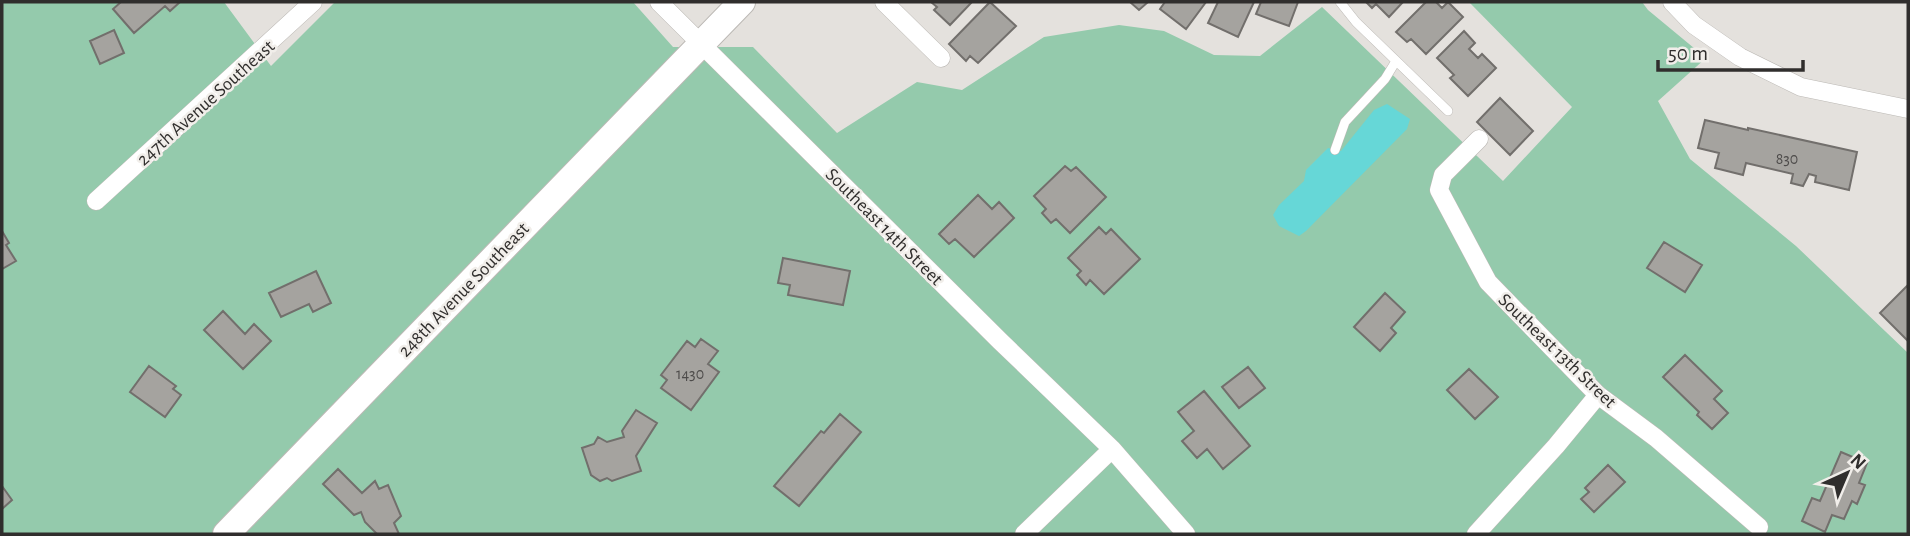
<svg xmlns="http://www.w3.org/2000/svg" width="1910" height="536" viewBox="0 0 1910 536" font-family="'Alegreya Sans',sans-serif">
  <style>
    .green { fill: #94caac }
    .water { fill: #66d7d7 }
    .building { fill: #a5a39f; stroke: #726f6c; stroke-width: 2 }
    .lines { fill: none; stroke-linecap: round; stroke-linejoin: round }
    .lane-casing { stroke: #bcb9b5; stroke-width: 10 }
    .street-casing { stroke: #bcb9b5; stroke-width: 19 }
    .secondary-casing { stroke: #bcb9b5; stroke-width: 28 }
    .lane { stroke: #fff; stroke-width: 9 }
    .street { stroke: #fff; stroke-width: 18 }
    .secondary { stroke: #fff; stroke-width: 26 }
    .labels { text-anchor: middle; stroke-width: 5; stroke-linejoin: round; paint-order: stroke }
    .number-label { font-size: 16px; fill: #4d4b4a }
    .street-label { font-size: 19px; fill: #302e2d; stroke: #f1eeea }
  </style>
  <rect width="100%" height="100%" fill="#e4e1dd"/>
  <path class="green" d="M2 2H224L271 66 335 2H633L673 47H753L837 133 917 82 962 90 1044 37 1119 25 1164 31 1214 55 1260 56 1322 7 1503 181 1572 107 1469 2H1642L1648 10 1706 58 1658 101 1690 159 1796 246 1908 353V534H2Z"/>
  <path class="water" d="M1387 104 1410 119 1407 129 1306 231 1299 236 1279 226 1273 215 1279 205 1304 181 1306 170 1328 148 1341 151 1374 110Z"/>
  <path class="building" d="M121 2H180L170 11 165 6 134 33 113 9Z
    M931 2H972L950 25 934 10 937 7Z
    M990 2 1016 26 978 63 970 56 966 61 949 44Z
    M1130 2H1148L1139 10Z
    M1165 2H1206L1186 29 1160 9Z
    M1218 2H1254L1238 37 1208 23Z
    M1261 2H1298L1289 26 1256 14Z
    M1366 2H1403L1389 17 1376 4 1372 8Z
    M1426 2H1436L1442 8 1448 2 1463 17 1426 54 1411 39 1407 42 1396 32Z
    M114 30 124 53 100 64 90 41Z
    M1464 31 1475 43 1469 49 1478 58 1482 54 1496 68 1468 96 1450 78 1454 75 1437 58Z
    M1500 98 1533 131 1510 155 1477 122Z
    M1705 120 1748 130V128L1857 152 1849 190 1815 182 1816 176 1809 174 1803 186 1791 183 1793 174 1746 163 1743 175 1715 168 1719 153 1698 148Z
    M1065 166 1071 171 1076 167 1106 197 1070 233 1056 219 1051 223 1042 213 1046 209 1034 196Z
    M978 195 992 209 999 202 1014 218 974 257 955 239 949 244 939 234Z
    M1099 227 1106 234 1111 229 1140 259 1104 294 1090 280 1086 285 1077 275 1081 271 1068 258Z
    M2 231 9 243 6 245 16 261 2 269Z
    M1664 242 1702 265 1685 292 1647 268Z
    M783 258 850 271 843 305 788 295 790 285 778 283Z
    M316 271 331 303 313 312 309 304 281 317 269 293Z
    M1908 285V341L1880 313Z
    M1385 293 1405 312 1391 328 1396 333 1380 351 1354 327Z
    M223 311 245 334 254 324 271 341 243 369 204 330Z
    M701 339 718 351 708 364 719 372 691 410 661 388 667 380 661 375 687 341 695 347Z
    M1685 355 1722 391 1714 399 1728 413 1712 429 1697 415 1699 412 1663 377Z
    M149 366 176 386 173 389 181 395 165 417 130 392Z
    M1248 367 1265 388 1239 408 1222 387Z
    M1469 369 1498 397 1475 419 1447 390Z
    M1204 391 1250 446 1223 469 1207 449 1197 458 1182 441 1194 431 1178 412Z
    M636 410 657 423 636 456 641 471 612 481 607 478 600 481 591 475 582 448 594 444 598 437 607 442 624 437 622 431Z
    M840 414 861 432 799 506 774 486 821 431 824 433Z
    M1841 452 1867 463 1859 483 1865 485 1857 504 1852 501 1844 519 1832 515 1825 532 1802 521 1812 498 1820 501Z
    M1608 465 1625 482 1594 512 1581 499 1589 492 1585 488Z
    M338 469 362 493 375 481 379 489 388 485 401 516 394 523 399 534H377L365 522 361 512 354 515 323 484Z
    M2 486 12 500 2 509Z"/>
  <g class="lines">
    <defs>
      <path id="lane" d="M1340 2 1356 22 1448 111
        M1335 150 1345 122 1385 79 1396 61"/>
      <path id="street" d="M659 2 1000 341 1112 449 1186 534
        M884 2 941 58
        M1672 2 1694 25 1740 57 1801 87 1908 109
        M1479 139 1443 175 1439 190 1488 282 1598 395 1656 438 1759 527
        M96 201 313 2
        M1024 534 1112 449
        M1476 534 1556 446 1598 395"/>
      <path id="secondary" d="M226 534 742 2"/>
    </defs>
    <use href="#lane" class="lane-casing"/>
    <use href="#street" class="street-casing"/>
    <use href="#secondary" class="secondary-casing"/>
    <use href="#lane" class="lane"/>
    <use href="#street" class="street"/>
    <use href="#secondary" class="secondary"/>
  </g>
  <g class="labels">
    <g class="number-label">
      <text x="1787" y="164">830</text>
      <text x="690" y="379">1430</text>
    </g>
    <g class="street-label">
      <text transform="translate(205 102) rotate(-42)" y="7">247th Avenue Southeast</text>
      <text transform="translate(885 226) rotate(45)" y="7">Southeast 14th Street</text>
      <text transform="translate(463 289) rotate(-46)" y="7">248th Avenue Southeast</text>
      <text transform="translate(1558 350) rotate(44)" y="7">Southeast 13th Street</text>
    </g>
  </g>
  <rect width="1910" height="536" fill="none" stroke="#302e2d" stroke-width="7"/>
  <g transform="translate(1847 473) rotate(44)" stroke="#f1eeea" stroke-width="5" paint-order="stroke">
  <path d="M0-5L12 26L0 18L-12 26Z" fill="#302e2d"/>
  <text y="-10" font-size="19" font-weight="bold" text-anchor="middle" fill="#302e2d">N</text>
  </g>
  <path d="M1658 60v10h145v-10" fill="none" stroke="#302e2d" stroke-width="3.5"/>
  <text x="1668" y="60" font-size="21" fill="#302e2d" stroke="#f1eeea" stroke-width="5" paint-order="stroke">50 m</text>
</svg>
